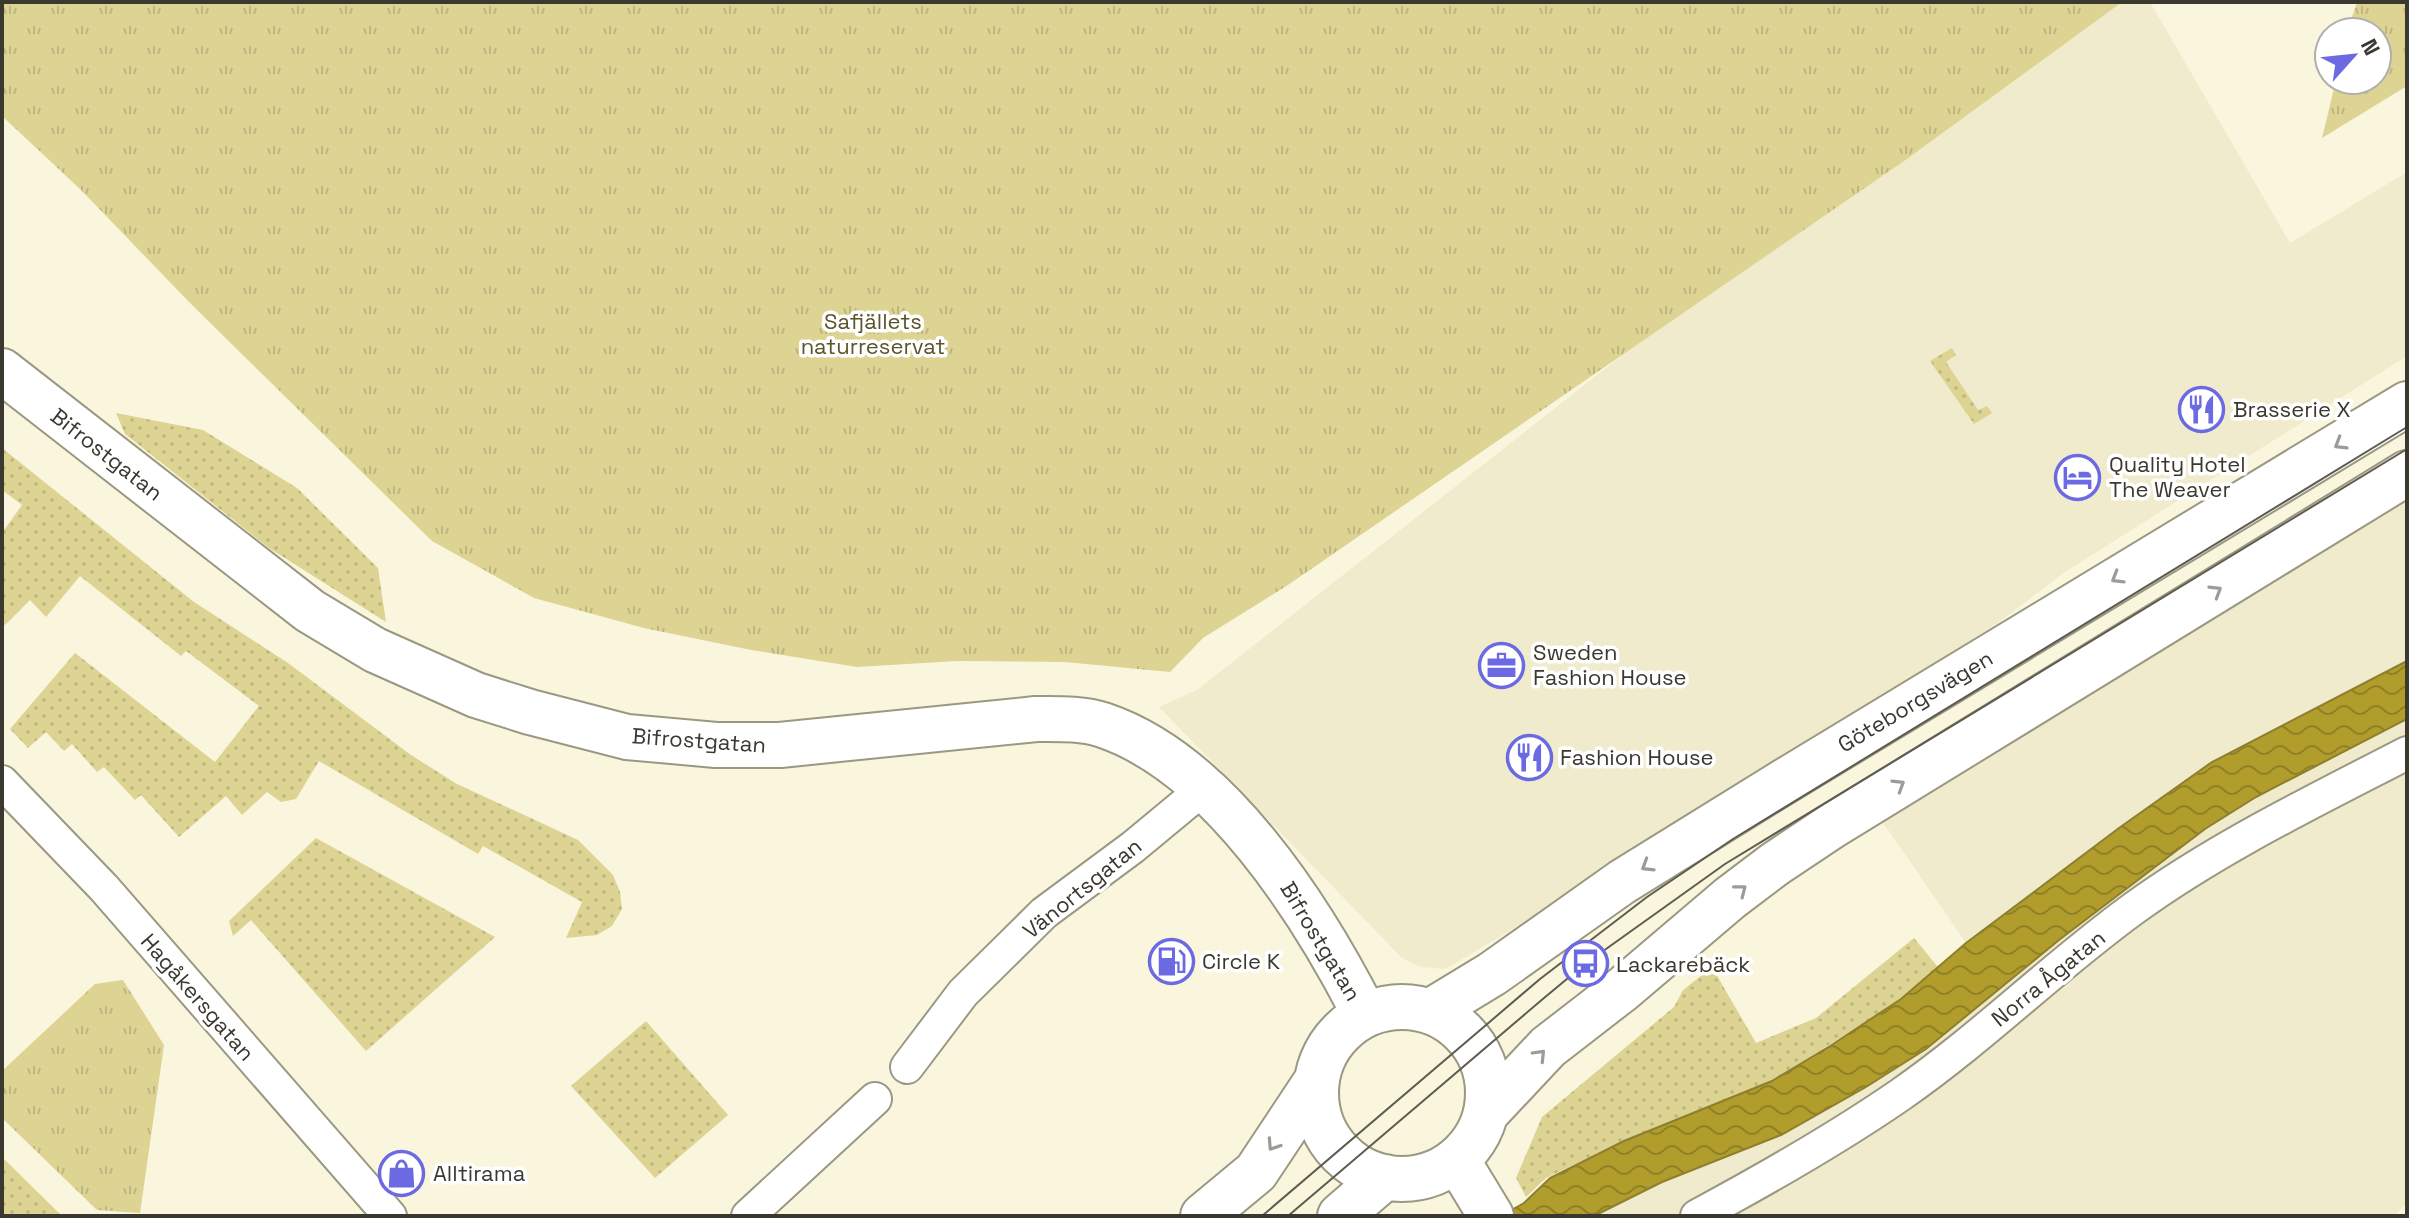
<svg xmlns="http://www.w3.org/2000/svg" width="2409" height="1218" viewBox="0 0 2409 1218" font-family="'Space Grotesk',sans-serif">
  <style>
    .built { fill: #f0ebcc }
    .grass { fill: url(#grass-dots) }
    .park { fill: url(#park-tufts) }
    .water { fill: url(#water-waves); stroke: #8d7f2d; stroke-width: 2 }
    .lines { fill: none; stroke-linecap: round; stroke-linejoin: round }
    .minor-casing { stroke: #9b9881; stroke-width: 36 }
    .secondary-casing { stroke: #9b9881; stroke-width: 48 }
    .minor { stroke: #fff; stroke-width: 32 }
    .secondary { stroke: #fff; stroke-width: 44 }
    .tram { stroke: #5e5c50; stroke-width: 2 }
    .oneway { stroke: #9c9c97 }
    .labels { text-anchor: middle; stroke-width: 7; stroke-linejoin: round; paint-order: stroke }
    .park-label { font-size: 22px; fill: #5b5428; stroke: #fff }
    .poi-label { font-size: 22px; fill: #3a382f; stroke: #fff; text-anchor: start }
    .street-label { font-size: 22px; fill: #3a382f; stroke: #fff }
  </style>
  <defs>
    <pattern id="grass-dots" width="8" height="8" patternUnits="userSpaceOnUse" patternTransform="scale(2)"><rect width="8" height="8" fill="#ddd393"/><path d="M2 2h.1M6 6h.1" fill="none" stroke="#beb67f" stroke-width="1.8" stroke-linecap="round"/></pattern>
    <pattern id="park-tufts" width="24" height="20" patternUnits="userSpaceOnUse" patternTransform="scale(2)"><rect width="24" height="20" fill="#ddd393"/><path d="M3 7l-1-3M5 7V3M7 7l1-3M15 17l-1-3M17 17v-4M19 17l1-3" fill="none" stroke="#beb67f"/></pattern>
    <pattern id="water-waves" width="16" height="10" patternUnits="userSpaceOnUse" patternTransform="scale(2)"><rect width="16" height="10" fill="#b09d2c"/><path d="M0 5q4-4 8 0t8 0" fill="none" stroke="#908126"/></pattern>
  </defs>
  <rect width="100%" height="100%" fill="#faf6de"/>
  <path class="built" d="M2104 2H2150L2290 243 2407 172V356L2065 572 1998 623 1495 940 1445 969 1420 967 1402 958 1159 707 1197 690 1728 272Z
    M2407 494V661L2212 762 2119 828 1966 943 1880 818Z
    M2407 719V1203L2394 1216H1594L1662 1182 1781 1135 1866 1087 1926 1049 2059 940 2205 829 2256 797Z"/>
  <path class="grass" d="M1952 348 1956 355 1946 362 1978 410 1987 406 1992 413 1974 424 1930 361Z
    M116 413 203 430 297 488 378 568 386 622 269 548 125 434Z
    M2 448 194 602 288 663 411 755 457 784 578 840 613 875 620 892 622 909 612 926 597 935 566 938 582 902 483 846 478 854 319 761 296 799 281 802 267 792 242 815 226 796 179 837 141 795 135 800 104 767 97 772 72 744 64 751 46 732 28 748 10 729 75 653 215 762 259 706 186 651 181 656 80 576 46 617 30 600 5 625 2 622V533L22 505 2 490Z
    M316 838 495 937 366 1051 251 920 233 936 229 921Z
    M1914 938 1938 967 1901 999 1772 1081 1624 1141 1546 1178 1526 1197 1516 1178 1542 1117 1674 1007 1683 990 1712 967 1756 1043 1816 1018Z
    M646 1021 728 1115 655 1178 571 1086Z
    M2 1157 62 1216H2Z"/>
  <path class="park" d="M2 2H2122L1904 161 1288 585 1203 638 1170 672 1065 662 957 661 857 667 751 650 644 628 534 598 432 541 191 304 81 190 2 116Z
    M2357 2H2407V86L2322 138 2336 80H2377V32H2347Z
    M123 980 164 1045 140 1213 97 1210 2 1118V1071L95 984Z"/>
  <path class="water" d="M2407 661V719L2256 797 2205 829 2059 940 1926 1049 1866 1087 1781 1135 1662 1182 1594 1216H1501L1524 1203 1550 1178 1624 1141 1772 1081 1830 1046 1901 999 1966 943 2119 828 2212 762Z"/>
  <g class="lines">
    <defs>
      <path id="minor" d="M2 782 104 888 390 1216
        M907 1067 963 993 1044 913 1133 847 1203 789
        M748 1216 875 1099
        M1697 1216C1766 1179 1836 1139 1900 1095 1982 1038 2052 968 2133 909 2217 848 2314 801 2407 753"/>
      <path id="secondary" d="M2 371 310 611 375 650 476 695 530 712 627 737 716 745H780L1036 719C1058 719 1082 718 1103 725 1219 764 1312 911 1365 1015
        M1316 1093a86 86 0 1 1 172 0a86 86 0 1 1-172 0Z
        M1431 1011 1492 974 1622 882 1785 781 2407 404
        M1487 1112 1548 1047 1623 989 1730 898 1775 864 1832 826 2407 473
        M1457 1160 1491 1216
        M1203 1216 1256 1172 1317 1080
        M1340 1216 1385 1177"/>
    </defs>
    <use href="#minor" class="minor-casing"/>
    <use href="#secondary" class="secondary-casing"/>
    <use href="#minor" class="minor"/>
    <use href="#secondary" class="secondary"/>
    <path class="tram" d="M1262 1216 1540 979 1647 897 1733 839 2407 427
      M1288 1216 1544 998 1585 964 1725 864 2407 449"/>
  </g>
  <defs><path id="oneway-chevron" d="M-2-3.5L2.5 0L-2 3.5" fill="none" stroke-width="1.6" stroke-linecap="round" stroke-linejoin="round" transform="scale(2)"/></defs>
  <g class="oneway">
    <use href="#oneway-chevron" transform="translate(2340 444) rotate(149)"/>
    <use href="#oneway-chevron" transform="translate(2117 578) rotate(149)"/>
    <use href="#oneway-chevron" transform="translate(2216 591) rotate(-32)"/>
    <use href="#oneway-chevron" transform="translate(1899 785) rotate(-32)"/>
    <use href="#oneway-chevron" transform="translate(1647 866) rotate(148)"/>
    <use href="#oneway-chevron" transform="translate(1741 890) rotate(-38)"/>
    <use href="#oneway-chevron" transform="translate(1540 1055) rotate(-46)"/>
    <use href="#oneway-chevron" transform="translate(1273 1145) rotate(123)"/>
  </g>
  <defs>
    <symbol id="restaurant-ring" viewBox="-11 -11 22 22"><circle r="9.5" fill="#fff" stroke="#6b6ae3" stroke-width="1.5"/><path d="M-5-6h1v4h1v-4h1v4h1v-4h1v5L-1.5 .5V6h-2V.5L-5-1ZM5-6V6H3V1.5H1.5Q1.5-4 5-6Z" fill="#6b6ae3"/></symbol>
    <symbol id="hotel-ring" viewBox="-11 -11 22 22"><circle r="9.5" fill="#fff" stroke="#6b6ae3" stroke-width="1.5"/><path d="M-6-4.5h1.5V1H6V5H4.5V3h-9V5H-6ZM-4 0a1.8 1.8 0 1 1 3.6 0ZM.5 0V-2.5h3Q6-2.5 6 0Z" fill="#6b6ae3"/></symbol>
    <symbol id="office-ring" viewBox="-11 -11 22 22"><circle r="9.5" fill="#fff" stroke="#6b6ae3" stroke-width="1.5"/><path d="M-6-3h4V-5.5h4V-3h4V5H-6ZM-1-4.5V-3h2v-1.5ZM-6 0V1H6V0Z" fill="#6b6ae3"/></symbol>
    <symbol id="fuel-ring" viewBox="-11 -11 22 22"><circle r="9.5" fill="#fff" stroke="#6b6ae3" stroke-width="1.5"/><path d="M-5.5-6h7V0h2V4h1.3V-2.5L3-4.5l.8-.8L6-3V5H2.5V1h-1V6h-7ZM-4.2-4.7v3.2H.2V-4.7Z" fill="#6b6ae3"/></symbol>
    <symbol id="bus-ring" viewBox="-11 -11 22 22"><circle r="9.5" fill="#fff" stroke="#6b6ae3" stroke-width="1.5"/><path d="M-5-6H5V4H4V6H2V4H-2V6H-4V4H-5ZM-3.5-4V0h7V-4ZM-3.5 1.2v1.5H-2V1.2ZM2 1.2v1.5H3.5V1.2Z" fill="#6b6ae3"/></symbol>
    <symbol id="shop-ring" viewBox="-11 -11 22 22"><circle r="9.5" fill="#fff" stroke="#6b6ae3" stroke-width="1.5"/><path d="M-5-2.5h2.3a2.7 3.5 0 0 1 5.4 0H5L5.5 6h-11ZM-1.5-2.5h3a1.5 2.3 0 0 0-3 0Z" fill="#6b6ae3"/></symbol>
  </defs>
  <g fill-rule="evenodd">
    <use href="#restaurant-ring" x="2176" y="384" width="51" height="51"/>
    <use href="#hotel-ring" x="2052" y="452" width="51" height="51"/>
    <use href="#office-ring" x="1476" y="640" width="51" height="51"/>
    <use href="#restaurant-ring" x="1504" y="732" width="51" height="51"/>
    <use href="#fuel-ring" x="1146" y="936" width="51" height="51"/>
    <use href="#bus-ring" x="1560" y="938" width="51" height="51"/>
    <use href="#shop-ring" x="376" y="1148" width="51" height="51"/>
  </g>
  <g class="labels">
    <g class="park-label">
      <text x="873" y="329">Safjällets<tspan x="873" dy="25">naturreservat</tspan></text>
    </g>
    <g class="poi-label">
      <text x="2233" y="417">Brasserie X</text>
      <text x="2109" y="472">Quality Hotel<tspan x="2109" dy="25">The Weaver</tspan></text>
      <text x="1533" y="660">Sweden<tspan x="1533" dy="25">Fashion House</tspan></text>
      <text x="1560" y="765">Fashion House</text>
      <text x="1202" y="969">Circle K</text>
      <text x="1616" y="972">Lackarebäck</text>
      <text x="433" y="1181">Alltirama</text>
    </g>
    <g class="street-label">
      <text transform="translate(107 454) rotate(38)" y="8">Bifrostgatan</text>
      <text transform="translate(1915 701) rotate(-31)" y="8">Göteborgsvägen</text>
      <text transform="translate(699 740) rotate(4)" y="8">Bifrostgatan</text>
      <text transform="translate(1082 888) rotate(-39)" y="8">Vänortsgatan</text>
      <text transform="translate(1321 941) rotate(59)" y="8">Bifrostgatan</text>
      <text transform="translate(2048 978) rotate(-39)" y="8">Norra Ågatan</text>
      <text transform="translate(198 997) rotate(49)" y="8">Hagåkersgatan</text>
    </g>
  </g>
  <rect width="2409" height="1218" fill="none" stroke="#3a382f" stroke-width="8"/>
  <g transform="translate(2353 56) rotate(63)"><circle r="38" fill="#ffffff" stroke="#b0afac" stroke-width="2"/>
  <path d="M0-6L14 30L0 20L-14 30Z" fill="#6b6ae3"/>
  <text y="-12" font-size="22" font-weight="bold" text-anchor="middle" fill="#3a382f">N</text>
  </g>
</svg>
